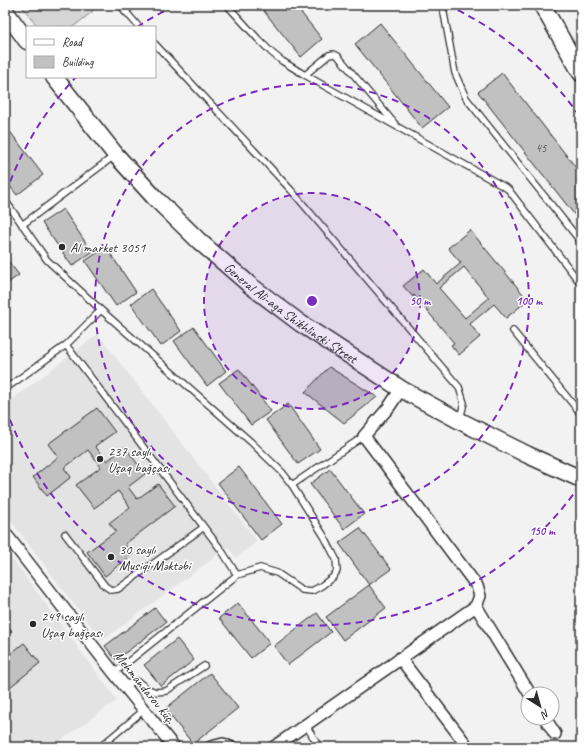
<svg xmlns="http://www.w3.org/2000/svg" width="586" height="752" viewBox="0 0 586 752" font-family="Caveat,sans-serif">
  <style>
    .built { fill: #e3e3e3 }
    .green { fill: #d5d5d5; stroke: #808080 }
    .building { fill: #c1c1c1; stroke: #2b2b2b; fill-rule: evenodd }
    .lines { fill: none; stroke-linecap: round; stroke-linejoin: round }
    .lane-casing { stroke: #2b2b2b; stroke-width: 8 }
    .street-casing { stroke: #2b2b2b; stroke-width: 14 }
    .secondary-casing { stroke: #2b2b2b; stroke-width: 19 }
    .lane { stroke: #fff; stroke-width: 5.5 }
    .street { stroke: #fff; stroke-width: 11 }
    .secondary { stroke: #fff; stroke-width: 16 }
    .ring { fill: none; stroke: #7b2cbf; stroke-width: 2; stroke-dasharray: 7 5 }
    .poi-dot { fill: #2b2b2b; stroke: #fff; stroke-width: 1.5 }
    .labels { text-anchor: middle; stroke-width: 3; stroke-linejoin: round; paint-order: stroke }
    .number-label { font-size: 12px; fill: #505050 }
    .poi-label { font-size: 14px; fill: #2b2b2b; stroke: #fff; text-anchor: start }
    .street-label { font-size: 14px; fill: #2b2b2b; stroke: #fff }
    .centre { fill: #7b2cbf; stroke: #fff; stroke-width: 2 }
    .ring-label { font-size: 12px; text-anchor: middle; font-weight: bold; fill: #7b2cbf; stroke: #fff; stroke-width: 3; stroke-linejoin: round; paint-order: stroke }
  </style>
  <rect width="100%" height="100%" fill="#f2f2f2"/>
  <filter id="ink" filterUnits="userSpaceOnUse"><feTurbulence type="fractalNoise" baseFrequency=".025" numOctaves="2"/><feDisplacementMap in="SourceGraphic" scale="8" xChannelSelector="R" yChannelSelector="G"/><feConvolveMatrix kernelMatrix="1 2 1 2 8 2 1 2 1" color-interpolation-filters="sRGB"/></filter>
  <g filter="url(#ink)">
    <path class="built" d="M98 334 257 541 236 558 228 547 102 641 5 513V405Z
      M5 549 117 700 52 747H5Z"/>
    <path class="green" d="M21 5H88L93 11 73 27H38Z"/>
    <path class="building" d="M259 5H295L322 39 301 57Z
      M380 23 448 107 422 128 355 44Z
      M502 73 581 174V223L478 92Z
      M5 125 43 175 17 195 5 180Z
      M63 209 92 252 72 266 42 223Z
      M470 230 528 300 506 318 494 304 470 324 480 337 459 355 451 345 454 343 414 295 413 297 403 286 424 269 436 284 461 263 448 248ZM464 267 489 298 465 318 439 288Z
      M106 247 136 292 116 306 85 261Z
      M5 257 19 275 5 285Z
      M151 289 181 331 161 346 131 304Z
      M194 327 226 371 207 386 174 341Z
      M329 367 377 397 344 423 305 392Z
      M239 369 271 411 251 425 219 383Z
      M288 404 320 449 298 464 266 420Z
      M97 408 115 432 95 446 107 461 125 447 145 474 128 487 137 499 158 484 175 506 125 544 133 554 105 576 87 552 116 531 109 523 130 507 118 491 94 508 76 485 101 467 88 450 64 468 71 477 47 496 33 477 58 457 48 444Z
      M239 467 282 524 261 540 218 483Z
      M330 469 364 514 344 529 310 484Z
      M360 528 391 569 369 585 339 543Z
      M369 585 386 608 343 640 326 617Z
      M238 603 270 643 251 658 219 618Z
      M155 608 166 622 116 660 105 646Z
      M317 613 331 632 288 665 274 646Z
      M5 622 12 631 5 637Z
      M177 639 194 660 161 686 144 665Z
      M24 643 40 663 5 691V658Z
      M210 673 238 708 193 744 165 709Z"/>
    <g class="lines">
      <defs>
        <path id="lane" d="M120 5 139 27
          M227 5 258 39 272 53 282 61 305 75 508 189 581 284
          M442 5 443 8 455 73 466 98 581 242
          M125 12 133 5
          M155 44 291 190 459 387 464 403 460 419
          M305 75 329 55 334 54 338 56 395 124
          M5 200 47 260 101 310 251 442 282 472 292 485 324 536 336 559 337 571 333 577 321 586 312 591 302 590 277 573 260 568 237 575 114 673
          M22 225 114 156
          M513 331 581 414
          M66 345 222 551 237 575
          M5 389 66 345 101 310
          M292 485 364 436
          M65 534 105 586 111 590 118 589 204 527
          M125 686 130 683 137 681 148 689 156 692 166 691 204 666
          M306 725 319 747
          M100 747 144 710"/>
        <path id="street" d="M5 533 114 673 174 747
          M476 606 530 694
          M400 658 468 747
          M545 718 555 734
          M211 747 223 744 230 747
          M274 747 476 606 480 596 477 586 364 436 389 407 401 389"/>
        <g id="secondary">
          <path d="M542 5 581 73"/>
          <path d="M5 11 27 41"/>
          <path id="s1" d="M54 77 115 154 154 197 199 241 251 286 300 323 401 389 460 421 528 455 581 479"/>
        </g>
      </defs>
      <use href="#lane" class="lane-casing"/>
      <use href="#street" class="street-casing"/>
      <use href="#secondary" class="secondary-casing"/>
      <use href="#lane" class="lane"/>
      <use href="#street" class="street"/>
      <use href="#secondary" class="secondary"/>
    </g>
  </g>
  <circle cx="312" cy="301" r="108" fill="#7b2cbf" fill-opacity=".12"/>
  <g class="ring">
    <circle cx="312" cy="301" r="108"/>
    <circle cx="312" cy="301" r="217"/>
    <path d="M580 485A325 325 0 0 1 6 409M6 193A325 325 0 0 1 76 77M137 27A325 325 0 0 1 177 5M447 5A325 325 0 0 1 580 117"/>
  </g>
  <g class="poi-dot">
    <circle cx="62" cy="247" r="4"/>
    <circle cx="100" cy="459" r="4"/>
    <circle cx="111" cy="557" r="4"/>
    <circle cx="33" cy="624" r="4"/>
  </g>
  <g class="labels">
    <g class="number-label">
      <text x="541" y="152">45</text>
    </g>
    <g class="poi-label">
      <text x="70" y="252">Al market 3051</text>
      <text x="108" y="456">237 saylı<tspan x="108" dy="16">Uşaq bağçası</tspan></text>
      <text x="119" y="554">30 saylı<tspan x="119" dy="16">Musiqi Məktəbi</tspan></text>
      <text x="41" y="621">249 saylı<tspan x="41" dy="16">Uşaq bağçası</tspan></text>
    </g>
    <g class="street-label">
      <text dy="5" stroke="none"><textPath href="#s1" startOffset="336">General Ali-aga Shikhlinski Street</textPath></text>
      <text transform="translate(145 687) rotate(51)" y="5">Mehmandarov küç.</text>
    </g>
  </g>
  <circle cx="312" cy="301" r="6" class="centre"/>
  <g class="ring-label">
    <text x="420" y="305">50 m</text>
    <text x="529" y="305">100 m</text>
    <text x="542" y="535">150 m</text>
  </g>
  <rect width="586" height="752" fill="none" stroke="#fff" stroke-width="20"/>
  <rect x="10" y="10" width="566" height="732" fill="none" stroke="#2b2b2b" stroke-width="1.5" filter="url(#ink)"/>
  <rect x="26" y="26" width="130" height="52" fill="#ffffff" stroke="#aaaaaa"/>
  <rect x="34" y="39" width="20" height="6" fill="#ffffff" stroke="#aaaaaa"/>
  <text x="62" y="46" font-size="12" fill="#2b2b2b">Road</text>
  <rect x="34" y="56" width="20" height="12" fill="#c1c1c1" stroke="#aaaaaa"/>
  <text x="62" y="66" font-size="12" fill="#2b2b2b">Building</text>
  <g transform="translate(540 706) rotate(143)"><circle r="19" fill="#ffffff" stroke="#aaaaaa"/>
  <path d="M0-3L7 15L0 10L-7 15Z" fill="#2b2b2b"/>
  <text y="-6" font-size="11" font-weight="bold" text-anchor="middle" fill="#2b2b2b">N</text>
  </g>
</svg>
